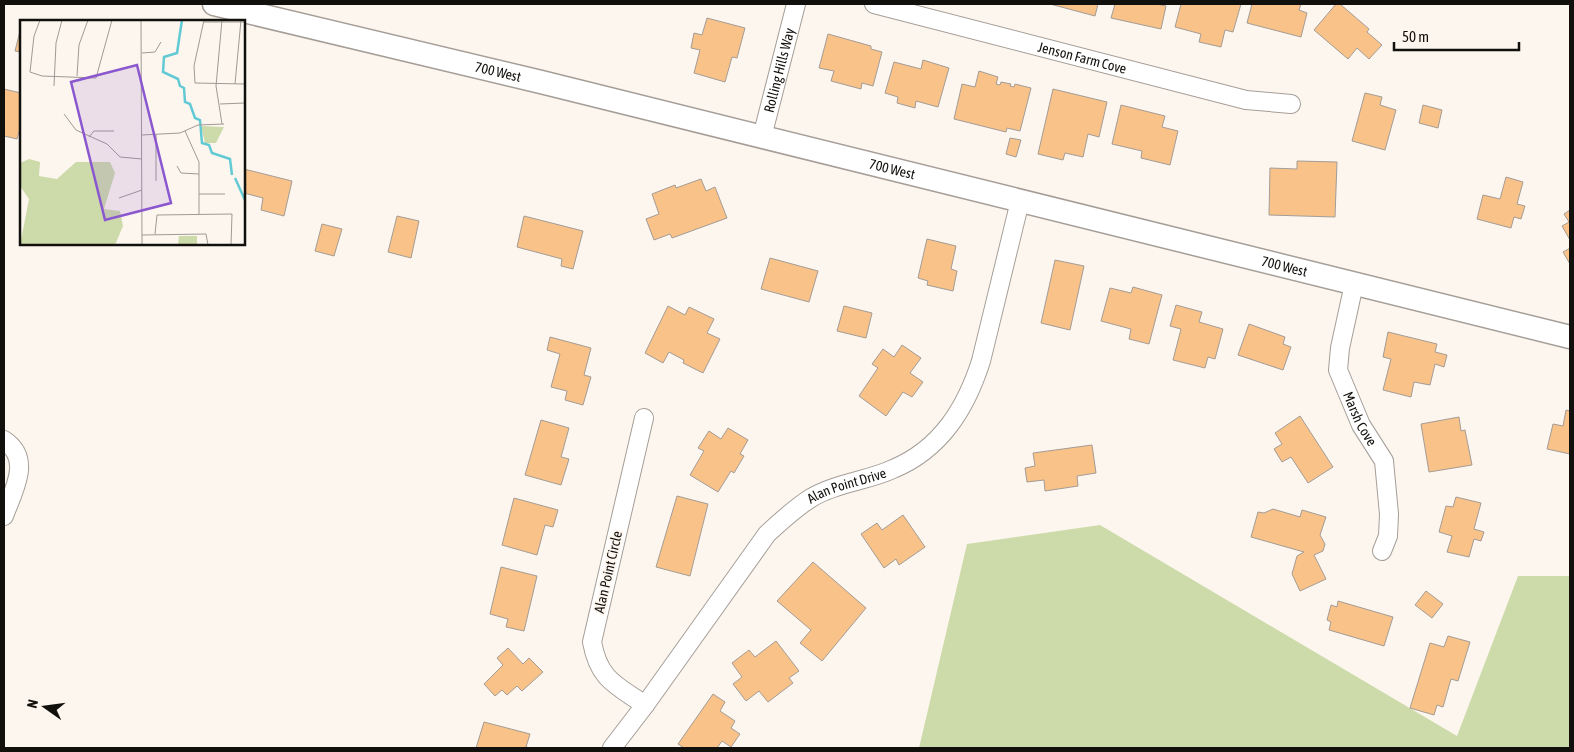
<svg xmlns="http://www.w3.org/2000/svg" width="1574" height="752" viewBox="0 0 1574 752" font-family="'Asap Condensed',sans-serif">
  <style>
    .green { fill: #cddbab }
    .building { fill: #f9c288; stroke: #a39c96 }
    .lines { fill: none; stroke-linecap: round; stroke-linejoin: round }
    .minor-casing { stroke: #a59e98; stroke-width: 20 }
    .tertiary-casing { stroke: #a59e98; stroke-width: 25 }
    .minor { stroke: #fff; stroke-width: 18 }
    .tertiary { stroke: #fff; stroke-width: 22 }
    .labels { text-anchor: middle; stroke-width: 4; stroke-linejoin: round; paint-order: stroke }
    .street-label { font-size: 14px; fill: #12100d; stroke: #fdf6ee }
    .inset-river { fill: none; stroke: #62cad5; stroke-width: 2.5 }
    .inset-road { fill: none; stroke: #9f9a94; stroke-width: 1 }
    .view { fill: #8a57cf; fill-opacity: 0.15; stroke: #8a57cf; stroke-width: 2.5 }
    .inset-edge { fill: none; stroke: #12100d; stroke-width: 2.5 }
  </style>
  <rect width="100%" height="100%" fill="#fdf6ee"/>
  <path class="green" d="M1100 525 1457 736 1518 576H1570V748H919L967 544Z"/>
  <path class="building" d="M1050 4H1098L1095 16Z
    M1115 4H1157L1166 6 1161 29 1111 18Z
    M1181 4H1241L1233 32 1225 30 1221 47 1199 42 1201 34 1175 27Z
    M1252 4H1301L1299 10 1307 13 1301 37 1247 23Z
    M1336 4H1340L1369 29 1367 32 1382 45 1369 59 1357 48 1348 59 1314 30Z
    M707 18 745 28 737 58 732 57 725 82 694 73 700 50 691 48 694 33 702 35Z
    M21 27V52L15 51Z
    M828 34 871 46V49L882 52 873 86 862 83 861 89 831 81 834 71 819 68Z
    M923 60 949 68 938 107 916 101 915 108 897 103 898 97 885 93 894 62 921 69Z
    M979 71 998 77 996 84 1000 85 1001 82 1011 84 1010 86 1014 87 1015 84 1031 88 1020 131 1007 128 1006 132 954 119 962 84 975 87Z
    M4 89 21 93V125L17 139 4 136Z
    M1053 89 1107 102 1099 137 1088 134 1083 157 1065 153 1063 160 1038 154Z
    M1365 93 1382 97 1380 105 1396 110 1385 150 1352 141Z
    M1121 105 1165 116 1162 127 1178 131 1170 165 1141 158 1142 151 1112 144Z
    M1423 105 1442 110 1438 128 1419 123Z
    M1010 138 1021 140 1016 157 1006 154Z
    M1297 161 1337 162 1335 217 1269 215 1270 168 1297 169Z
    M244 169 292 181 284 216 261 210 263 198 244 193Z
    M1506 177 1523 182 1517 204 1525 206 1521 219 1514 217 1511 228 1477 219 1483 195 1500 199Z
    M701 179 706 191 715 187 727 218 672 238 670 234 654 240 646 219 659 214 652 194 675 185 676 188Z
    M1570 210V240L1562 226 1569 222 1564 214Z
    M397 216 419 221 411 258 388 252Z
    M524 216 583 231 573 269 561 266 562 259 517 247Z
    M322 224 342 229 334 256 315 251Z
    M927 239 956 246 951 269 957 271 953 291 927 285 928 281 918 278Z
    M1570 248V264L1563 252Z
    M770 258 818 271 809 302 761 289Z
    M1055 260 1084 266 1070 330 1041 323Z
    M1133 287 1162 295 1149 344 1129 339 1131 329 1101 321 1110 288 1131 293Z
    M1176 305 1202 312 1199 322 1223 329 1215 359 1208 357 1205 368 1173 360 1181 329 1170 326Z
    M668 306 685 315 689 307 714 319 707 333 720 339 703 373 683 363 684 360 669 352 663 363 645 353Z
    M844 306 872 313 866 338 837 331Z
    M1249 324 1285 337 1283 344 1291 347 1283 370 1238 355Z
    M1388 332 1437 344 1435 352 1447 355 1444 367 1435 364 1430 385 1414 382 1411 397 1383 390 1391 359 1383 357Z
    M550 337 591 348 584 375 591 377 583 405 565 400 567 391 551 387 560 354 547 350Z
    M902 345 921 358 910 373 923 382 912 397 903 392 886 416 859 396 878 368 872 364 883 349 894 357Z
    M1566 410 1570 411V454L1547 449 1553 424 1563 426Z
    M1300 416 1333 467 1308 483 1291 457 1282 462 1274 449 1282 444 1275 433Z
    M1459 417 1461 431 1465 430 1472 465 1429 472 1421 424Z
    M541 420 569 428 561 457 569 459 561 485 525 475Z
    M728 428 748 440 740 454 744 456 734 473 731 471 718 492 690 475 704 451 698 448 709 431 721 439Z
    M1092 445 1096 473 1077 476 1078 486 1045 491 1044 480 1027 482 1025 468 1035 466 1033 453Z
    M677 496 708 504 690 576 656 567Z
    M1456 497 1481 503 1474 529 1484 532 1481 541 1474 539 1469 557 1447 552 1452 536 1439 532 1446 506 1453 507Z
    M514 498 558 510 553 527 545 525 537 555 502 545Z
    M1273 509 1300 517 1302 510 1326 517 1320 535 1325 544 1323 551 1314 555 1326 579 1300 591 1292 574 1297 556 1304 552 1251 537 1258 512 1264 513Z
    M903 515 925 547 899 565 896 559 884 568 861 534 877 523 882 530Z
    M813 562 866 608 822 661 800 643 811 630 777 601Z
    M501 567 537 576 524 631 506 627 508 619 490 614Z
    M1426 591 1443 604 1432 618 1415 605Z
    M1338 601 1393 617 1384 646 1329 630 1331 622 1327 620 1331 605 1337 607Z
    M1448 636 1470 642 1458 681 1451 679 1443 707 1437 705 1434 715 1410 708 1430 643 1444 647Z
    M776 641 799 671 789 678 793 683 768 702 759 691 746 701 733 684 742 677 732 663 749 650 755 657Z
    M508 648 523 664 529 658 543 672 522 691 517 686 507 695 502 690 495 696 484 684 503 665 497 658Z
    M713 694 725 702 720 711 735 721 731 728 740 734 731 747 722 741 717 748H684L678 744Z
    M484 722 530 734 526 747 531 748H476Z"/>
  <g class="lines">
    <defs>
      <g id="minor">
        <path id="s1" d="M874 4 1246 100 1291 104"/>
        <path id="s2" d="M762 137 796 4"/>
        <path id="s3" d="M1354 284 1340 348 1338 370 1361 425 1384 461 1389 514 1388 536 1382 551"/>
        <path d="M644 418 592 642C599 680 616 685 645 705"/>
        <path d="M4 440C33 459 13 491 4 516"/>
        <path id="s4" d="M612 748 645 705 767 534C781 521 795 508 811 498 836 483 867 481 893 469 941 449 966 408 981 361L1020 201"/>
      </g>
      <g id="tertiary">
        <path id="s5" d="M214 4 541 82 1570 337"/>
      </g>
    </defs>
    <use href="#minor" class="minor-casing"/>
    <use href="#tertiary" class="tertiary-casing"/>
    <use href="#minor" class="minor"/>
    <use href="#tertiary" class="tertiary"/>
  </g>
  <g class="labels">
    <g class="street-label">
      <text dy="5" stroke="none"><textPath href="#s1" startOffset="215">Jenson Farm Cove</textPath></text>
      <text dy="5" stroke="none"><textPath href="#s2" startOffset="69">Rolling Hills Way</textPath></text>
      <text dy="5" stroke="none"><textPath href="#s5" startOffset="292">700 West</textPath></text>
      <text dy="5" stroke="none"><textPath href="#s5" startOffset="698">700 West</textPath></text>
      <text dy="5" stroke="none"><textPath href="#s5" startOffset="1102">700 West</textPath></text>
      <text dy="5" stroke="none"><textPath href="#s3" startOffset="141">Marsh Cove</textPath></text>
      <text dy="5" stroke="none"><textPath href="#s4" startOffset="359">Alan Point Drive</textPath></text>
      <text transform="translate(608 572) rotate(-77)" y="5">Alan Point Circle</text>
    </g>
  </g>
  <g transform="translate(20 20)">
    <rect width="225" height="225" fill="#fdf6ee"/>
    <path d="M181 106 204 107 196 123H185ZM9 139 20 142 19 156 37 159 56 142H90L95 153 84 189 100 191 103 206 95 225H0L9 179 0 166V143ZM159 216H177V225H158Z" fill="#cddbab"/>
    <path class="inset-river" d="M162 0 157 33 144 37 143 52 158 59 160 66 164 68 165 82 170 84 175 98 180 100 182 123 189 125 192 133 210 139 212 155M215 158 225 180"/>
    <path class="inset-road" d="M20 0 14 16 10 52 22 56 76 58 92 0M121 0 122 225M184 0 174 46 175 63 225 64M184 2H225M122 33 135 32 141 22M57 56 59 25 68 0M215 64 221 0M34 66 36 23 42 0M200 84 225 83M44 94 56 110 87 124 100 137 122 139M202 104 196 66 202 0M165 111 179 142V194M122 115 160 113 178 105 204 104M136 115V161M69 117 74 111H94M157 146 161 153 179 154M179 174H205M99 178 122 170M135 214 137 195 212 194 211 225M122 215 186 214 188 225"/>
    <path class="view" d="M117 45 151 183 85 200 51 62Z"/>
    <rect width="225" height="225" class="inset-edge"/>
  </g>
  <rect width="1574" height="752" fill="none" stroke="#12100d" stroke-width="10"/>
  <g transform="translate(45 707) rotate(284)" stroke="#fdf6ee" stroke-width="4" paint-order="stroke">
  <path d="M0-4L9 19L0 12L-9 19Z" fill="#12100d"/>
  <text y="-8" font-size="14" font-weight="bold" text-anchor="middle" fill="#12100d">N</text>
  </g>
  <path d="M1394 42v8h125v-8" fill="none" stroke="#12100d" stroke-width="2.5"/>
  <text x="1402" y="42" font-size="15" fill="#12100d" stroke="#fdf6ee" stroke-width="4" paint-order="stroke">50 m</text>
</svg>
